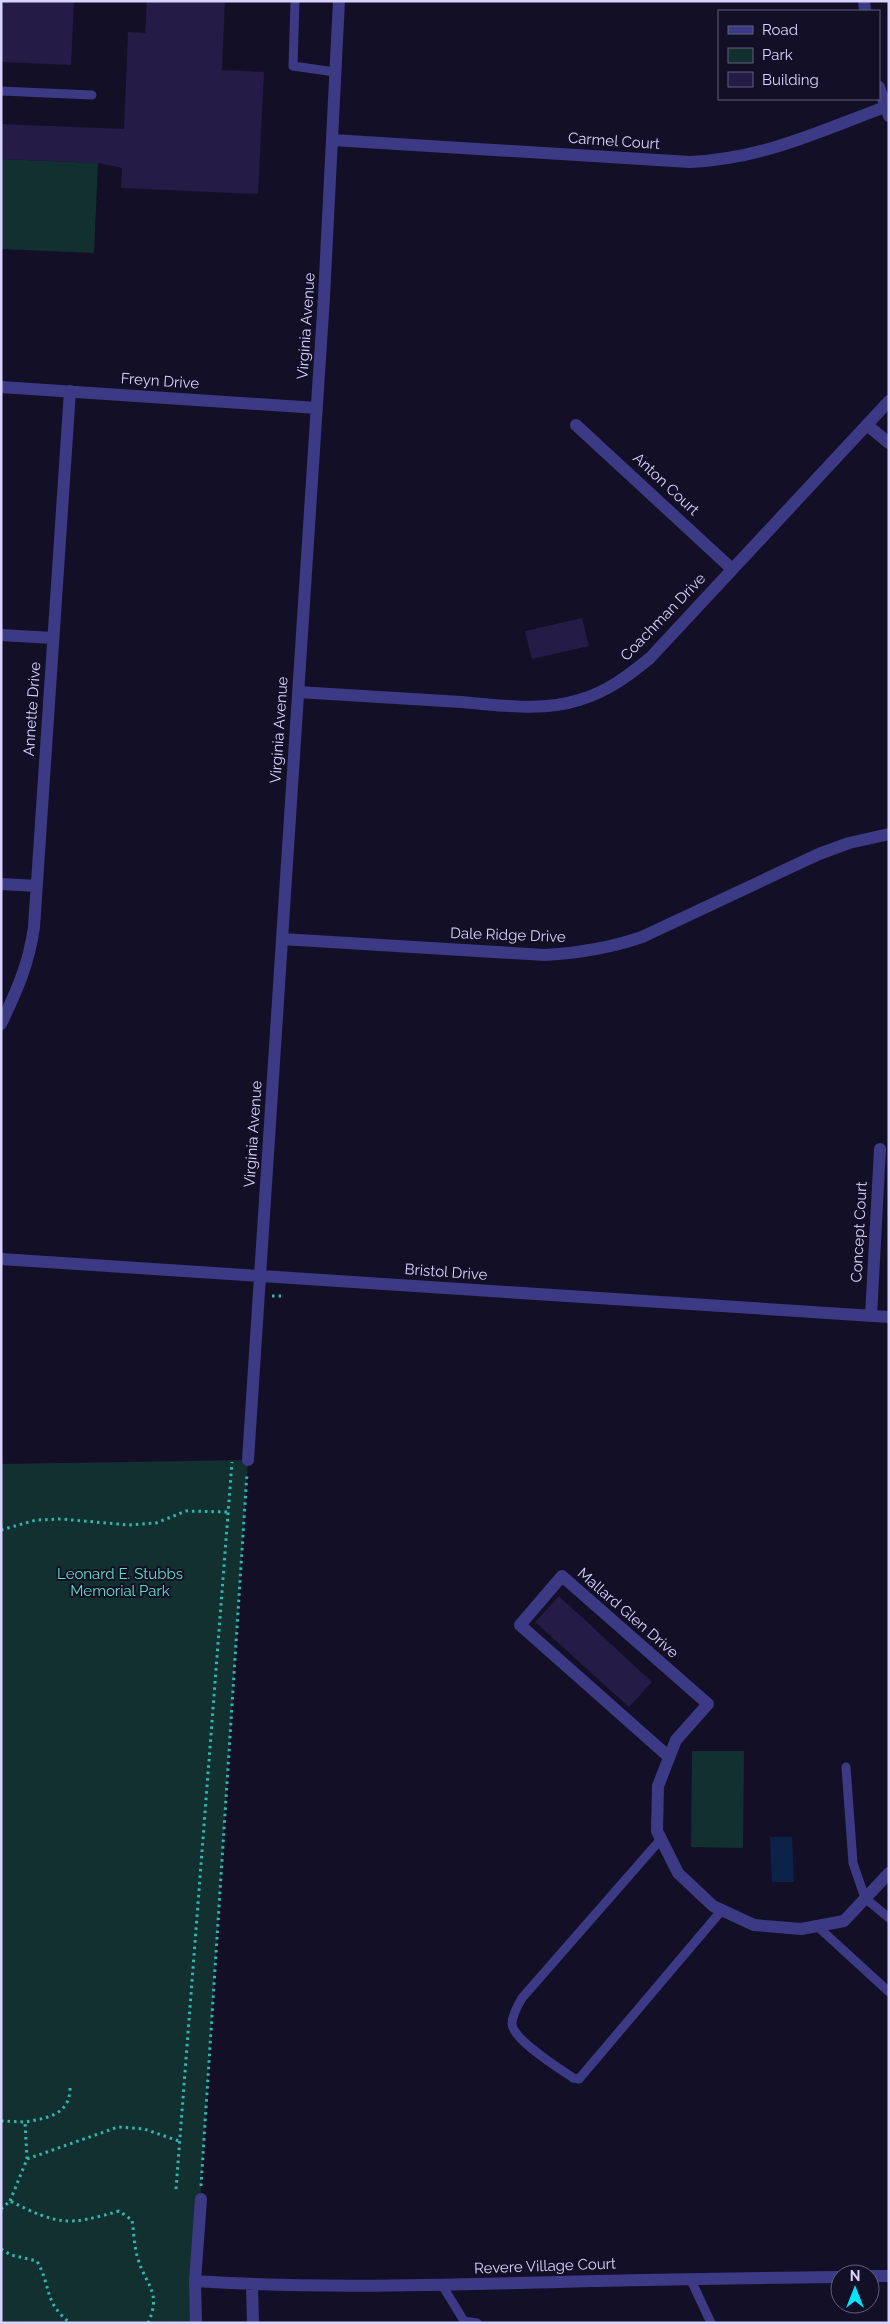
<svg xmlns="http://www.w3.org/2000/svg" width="890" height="2324" viewBox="0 0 890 2324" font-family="Raleway,sans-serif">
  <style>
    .green { fill: #12302f }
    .water { fill: #0c2248 }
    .building { fill: #241b47 }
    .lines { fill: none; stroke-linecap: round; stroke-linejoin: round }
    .path { stroke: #2fb8b0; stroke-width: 3; stroke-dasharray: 2.5 4; stroke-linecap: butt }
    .service { stroke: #3d3a85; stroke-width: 9 }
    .minor { stroke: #3d3a85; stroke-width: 12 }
    .labels { text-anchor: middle; stroke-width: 4; stroke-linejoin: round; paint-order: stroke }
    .street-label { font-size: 15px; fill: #d9d4ff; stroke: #130f26 }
    .park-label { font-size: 15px; fill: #5fe0c0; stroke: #130f26 }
  </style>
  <rect width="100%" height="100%" fill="#130f26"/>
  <path class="green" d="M1 159 98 163 94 253 1 249Z
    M248 1460 195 2281 196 2323H1V1464Z
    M692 1751H744L743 1848 691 1847Z"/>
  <path class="water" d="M770 1837H792L794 1882H772Z"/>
  <path class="building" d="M1 1H74L71 65 1 62Z
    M147 1H225L222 70 264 72 258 194 121 188 122 168 98 163 1 159V124L124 129 128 32 145 33Z
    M582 618 589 646 532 659 525 631Z
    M559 1596 652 1682 629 1707 535 1622Z"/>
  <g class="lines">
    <path class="path" d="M272 1296H284
      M1 1530 36 1520 61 1519 129 1525 156 1523 186 1511 228 1512
      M1 2121 25 2122
      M27 2159 25 2122C47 2118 71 2115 70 2086
      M201 2186 247 1473
      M176 2189 232 1462
      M10 2201 27 2159 118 2127 144 2129 179 2141
      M1 2209 10 2201C58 2225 68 2226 119 2211L132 2220C134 2232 134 2247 138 2259 146 2286 162 2292 148 2323
      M1 2249 11 2255 37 2261C52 2288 43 2301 70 2323"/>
    <path class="service" d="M295 1 293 66 335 72
      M1 91 92 95
      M846 1767 853 1863 865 1898 889 1918
      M661 1839 522 1998C518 2005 512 2015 512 2024 513 2040 559 2068 573 2078L579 2079 722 1910
      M817 1926 889 1992
      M690 2278 711 2323
      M442 2285 464 2321
      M464 2321 477 2323"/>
    <path class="minor" d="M864 1 865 11
      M879 87 889 116
      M332 140 690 162C762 159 818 132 885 107
      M1 387 317 408
      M576 425 732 569
      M867 425 889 443
      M1 635 53 638
      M298 692C353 695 407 699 461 702 499 705 542 712 579 700 607 692 628 676 650 658L889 401
      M1 884 37 886
      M282 939 545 955C579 953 610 948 642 937L819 854 849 843 889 834
      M1 1024C17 990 29 964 34 927L70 391
      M1 1259 889 1317
      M871 1316 880 1149
      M248 1460 324 297 339 1
      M669 1757 520 1625 562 1576 708 1704 676 1740 658 1786 657 1831 678 1873 713 1906 754 1925 801 1929 844 1921 889 1873
      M870 2276H889
      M195 2281C315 2289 436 2285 557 2282 651 2279 746 2278 840 2277
      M252 2285 253 2323
      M196 2323 195 2281 201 2199"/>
  </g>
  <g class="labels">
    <g class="street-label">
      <text transform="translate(614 141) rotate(4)" y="5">Carmel Court</text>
      <text transform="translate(306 326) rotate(-86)" y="5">Virginia Avenue</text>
      <text transform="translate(160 381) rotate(4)" y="5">Freyn Drive</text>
      <text transform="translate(666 484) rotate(43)" y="5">Anton Court</text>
      <text transform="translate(663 617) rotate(-46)" y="5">Coachman Drive</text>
      <text transform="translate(32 709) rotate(-86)" y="5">Annette Drive</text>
      <text transform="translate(279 730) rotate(-86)" y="5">Virginia Avenue</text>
      <text transform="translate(508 935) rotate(2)" y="5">Dale Ridge Drive</text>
      <text transform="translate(253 1134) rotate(-86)" y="5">Virginia Avenue</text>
      <text transform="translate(859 1232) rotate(-87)" y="5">Concept Court</text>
      <text transform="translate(446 1272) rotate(4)" y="5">Bristol Drive</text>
      <text transform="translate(628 1613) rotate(41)" y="5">Mallard Glen Drive</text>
      <text transform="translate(545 2266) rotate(-2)" y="5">Revere Village Court</text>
    </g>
    <g class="park-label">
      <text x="120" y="1579">Leonard E. Stubbs<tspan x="120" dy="17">Memorial Park</tspan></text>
    </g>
  </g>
  <rect width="890" height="2324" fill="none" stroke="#d9d4ff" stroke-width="5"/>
  <rect x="718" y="10" width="162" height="90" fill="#130f26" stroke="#625e7d"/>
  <rect x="728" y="26" width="25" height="8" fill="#3d3a85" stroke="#625e7d"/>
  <text x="762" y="35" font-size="15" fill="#d9d4ff">Road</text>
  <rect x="728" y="48" width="25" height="15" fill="#12302f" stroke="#625e7d"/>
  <text x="762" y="60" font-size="15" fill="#d9d4ff">Park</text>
  <rect x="728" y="72" width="25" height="15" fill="#241b47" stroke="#625e7d"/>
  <text x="762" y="85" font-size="15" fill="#d9d4ff">Building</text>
  <g transform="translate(855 2289)"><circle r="24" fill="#130f26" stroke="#625e7d"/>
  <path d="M0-4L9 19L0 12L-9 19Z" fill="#00e5ff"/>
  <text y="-8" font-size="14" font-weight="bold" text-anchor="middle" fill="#d9d4ff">N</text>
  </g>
</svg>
